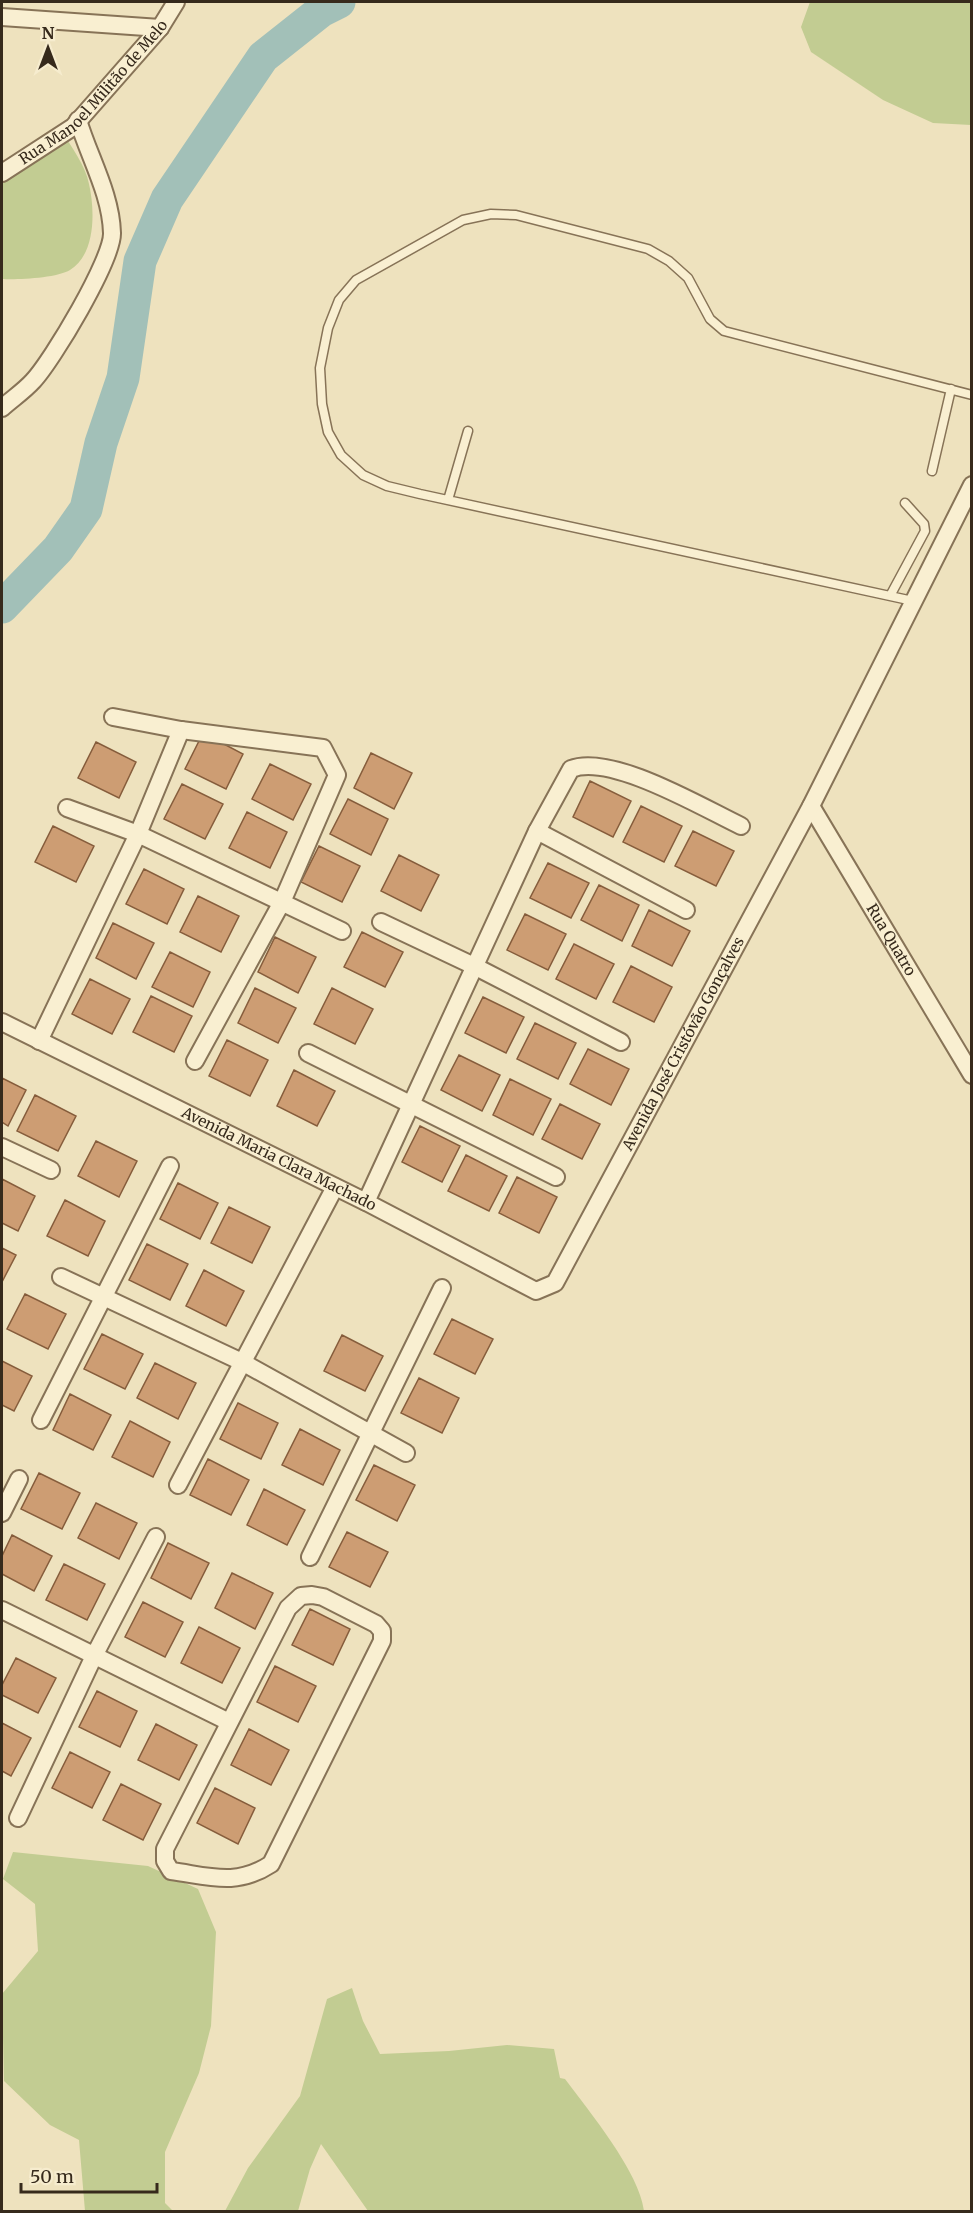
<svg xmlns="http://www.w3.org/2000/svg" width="973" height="2213" viewBox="0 0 973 2213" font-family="Merriweather,serif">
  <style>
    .green { fill: #c2cc92 }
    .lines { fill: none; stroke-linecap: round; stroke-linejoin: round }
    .river { stroke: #a2c0b8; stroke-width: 33 }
    .building { fill: #cd9d73; stroke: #865d3c; stroke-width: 1.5 }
    .service-casing { stroke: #877357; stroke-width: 11 }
    .minor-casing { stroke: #877357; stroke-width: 20 }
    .service { stroke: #f9efd1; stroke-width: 8 }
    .minor { stroke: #f9efd1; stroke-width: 16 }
    .labels { text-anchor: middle; stroke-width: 5; stroke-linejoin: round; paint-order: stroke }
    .street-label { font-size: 15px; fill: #362a1c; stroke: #f6ecce }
  </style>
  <rect width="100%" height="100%" fill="#eee2be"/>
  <path class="green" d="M810 2H971V125L933 123 883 100 811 52 801 27Z
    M62 131C71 147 86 166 89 184 95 210 96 254 70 270 57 278 17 280 2 279V166Z
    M13 1852 148 1866 198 1889 216 1932 211 2026 199 2073 165 2152V2203L173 2211H85L79 2140 50 2125 4 2081 2 1994 38 1951 35 1904 3 1879Z
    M352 1988 363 2021 380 2054 449 2051 507 2045 554 2049 560 2078 565 2079C589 2111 640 2173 644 2211H368L321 2144 310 2169 298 2211H225L248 2168 300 2096 327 1999Z"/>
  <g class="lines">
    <path class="river" d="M2 607 58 549 86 509 101 443 123 378 140 261 167 199 263 57 321 11 339 2"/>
  </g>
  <path class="building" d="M203 733 243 754 226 789 185 769Z
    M96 742 136 762 119 798 78 778Z
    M371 753 412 773 394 809 354 788Z
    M270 764 311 784 293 820 252 799Z
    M590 781 631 801 613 837 573 817Z
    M182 784 223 804 205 839 164 819Z
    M348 799 388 819 371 855 330 834Z
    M641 806 682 826 664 862 623 842Z
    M247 812 287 832 270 868 229 848Z
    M53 826 94 846 76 882 35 862Z
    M693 831 734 851 716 886 675 866Z
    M319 846 360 866 342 902 301 882Z
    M399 855 439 875 421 911 381 891Z
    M548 863 589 883 571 918 530 898Z
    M144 869 184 889 167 924 126 904Z
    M599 885 639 905 622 941 581 920Z
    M198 896 239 916 221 952 180 932Z
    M649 910 690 931 672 966 632 946Z
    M525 914 566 934 548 970 507 950Z
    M113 923 154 943 136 979 96 958Z
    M362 932 403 952 385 987 344 967Z
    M275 937 316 957 298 993 258 972Z
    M574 944 614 964 596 999 556 979Z
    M170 952 210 972 193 1007 152 987Z
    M631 966 672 987 654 1022 613 1002Z
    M90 979 130 999 112 1034 72 1014Z
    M255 988 296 1008 278 1043 238 1023Z
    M332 988 373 1009 355 1044 314 1024Z
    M151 996 192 1016 174 1052 133 1032Z
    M483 997 524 1017 506 1053 465 1033Z
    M535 1023 576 1043 558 1079 517 1059Z
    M227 1040 268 1060 250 1096 209 1076Z
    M588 1049 629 1069 611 1105 570 1084Z
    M459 1055 500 1075 482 1111 441 1090Z
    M294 1070 335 1091 317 1126 277 1106Z
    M2 1078 26 1090 8 1126 2 1122Z
    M510 1079 551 1099 533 1135 493 1115Z
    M35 1095 76 1116 58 1151 17 1131Z
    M560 1104 600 1124 582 1159 542 1139Z
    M420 1126 460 1146 442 1182 402 1162Z
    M96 1141 137 1161 119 1197 78 1176Z
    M466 1155 507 1176 489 1211 448 1191Z
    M517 1177 557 1197 539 1233 499 1213Z
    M2 1179 35 1196 18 1231 2 1223Z
    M178 1183 218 1203 200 1239 160 1219Z
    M65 1200 105 1221 88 1256 47 1236Z
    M229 1207 270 1227 252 1263 211 1243Z
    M147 1244 188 1264 170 1300 129 1280Z
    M2 1248 16 1255 2 1282Z
    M204 1270 244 1291 226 1326 186 1306Z
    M25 1294 66 1314 48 1349 7 1329Z
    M452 1319 493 1339 475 1374 434 1354Z
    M102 1334 143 1354 125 1389 84 1369Z
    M342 1335 383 1356 365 1391 324 1371Z
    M2 1361 32 1376 14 1411 2 1405Z
    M155 1363 196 1383 178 1419 137 1398Z
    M419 1378 459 1398 442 1433 401 1413Z
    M70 1394 111 1415 93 1450 53 1430Z
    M238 1403 278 1423 261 1459 220 1439Z
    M130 1421 170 1442 153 1477 112 1457Z
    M300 1429 340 1450 323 1485 282 1465Z
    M208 1459 249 1480 231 1515 190 1495Z
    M374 1465 415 1485 397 1521 356 1500Z
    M39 1473 80 1493 62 1529 21 1509Z
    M264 1489 305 1510 287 1545 247 1525Z
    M96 1503 137 1523 119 1559 78 1538Z
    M347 1532 388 1552 370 1587 329 1567Z
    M12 1535 52 1556 34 1591 2 1574V1556Z
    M168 1543 209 1563 191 1599 151 1578Z
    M64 1564 105 1584 87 1620 46 1600Z
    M232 1573 273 1593 255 1629 215 1608Z
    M143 1602 183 1622 165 1657 125 1637Z
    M310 1609 350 1629 333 1665 292 1645Z
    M199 1627 240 1648 222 1683 181 1663Z
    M16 1658 56 1678 38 1713 2 1695V1685Z
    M275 1666 316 1686 298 1722 257 1702Z
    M97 1691 137 1711 120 1747 79 1727Z
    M2 1723 31 1738 11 1776 2 1771Z
    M156 1724 197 1745 179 1780 138 1760Z
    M249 1729 289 1750 271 1785 231 1765Z
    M70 1752 110 1772 92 1808 52 1788Z
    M121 1784 161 1804 143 1840 103 1820Z
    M215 1788 255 1808 238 1844 197 1823Z"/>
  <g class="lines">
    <defs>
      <path id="service" d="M932 471 951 389
        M448 500 468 431
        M890 596 925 531 924 524 905 503
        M913 601 420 494 387 486 363 475 341 455 328 432 322 404 320 368 328 328 339 300 356 280 463 220 491 214 516 215 648 249 669 261 688 278 710 319 724 331 972 395"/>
      <g id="minor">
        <path d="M2 17 160 28"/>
        <path id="s1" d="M2 173 73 127 160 28 176 2"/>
        <path d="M2 408C12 399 24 391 33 381 52 361 113 259 112 233 111 194 89 157 78 120"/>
        <path d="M113 717 181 730 323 748 337 775 282 902 195 1061"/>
        <path id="s2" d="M811 806 972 1075"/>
        <path d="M67 808 138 834 342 931"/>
        <path d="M537 831 686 910"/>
        <path d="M381 922 474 966 621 1042"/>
        <path id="s3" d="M2 1022 366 1202 536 1291 555 1283 811 806 972 485"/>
        <path d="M39 1041 138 834 181 730"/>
        <path d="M308 1053 556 1177"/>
        <path d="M2 1147 51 1170"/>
        <path d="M366 1202 537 831 571 769C611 753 703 808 741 826"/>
        <path d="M61 1277 242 1362 406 1453"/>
        <path d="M41 1420 170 1166"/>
        <path d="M178 1485 335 1187"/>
        <path d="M2 1513 19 1479"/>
        <path d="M310 1557 442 1288"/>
        <path d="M312 1595 323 1597 376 1624 382 1631V1641L271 1864C236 1887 209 1876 171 1871L165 1861V1849L288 1608 301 1596Z"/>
        <path d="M2 1610 229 1722"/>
        <path d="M18 1818 94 1656 156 1537"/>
      </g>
    </defs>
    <use href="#service" class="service-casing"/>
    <use href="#minor" class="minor-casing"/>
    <use href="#service" class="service"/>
    <use href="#minor" class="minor"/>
  </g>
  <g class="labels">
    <g class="street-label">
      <text dy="5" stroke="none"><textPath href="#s1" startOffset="123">Rua Manoel Militão de Melo</textPath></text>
      <text dy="5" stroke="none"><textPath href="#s2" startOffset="156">Rua Quatro</textPath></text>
      <text dy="5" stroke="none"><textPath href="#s3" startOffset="890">Avenida José Cristóvão Gonçalves</textPath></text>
      <text dy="5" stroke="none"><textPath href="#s3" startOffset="309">Avenida Maria Clara Machado</textPath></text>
    </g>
  </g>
  <rect width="973" height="2213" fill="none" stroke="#362a1c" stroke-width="6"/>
  <g transform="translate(48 48)" stroke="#f6ecce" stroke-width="4.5" paint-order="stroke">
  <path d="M0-4.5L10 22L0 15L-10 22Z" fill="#362a1c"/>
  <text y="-9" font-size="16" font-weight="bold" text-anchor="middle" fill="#362a1c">N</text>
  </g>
  <path d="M21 2183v9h136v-9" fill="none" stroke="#362a1c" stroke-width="3"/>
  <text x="30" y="2183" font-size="18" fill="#362a1c" stroke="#f6ecce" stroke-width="4.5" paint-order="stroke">50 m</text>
</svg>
